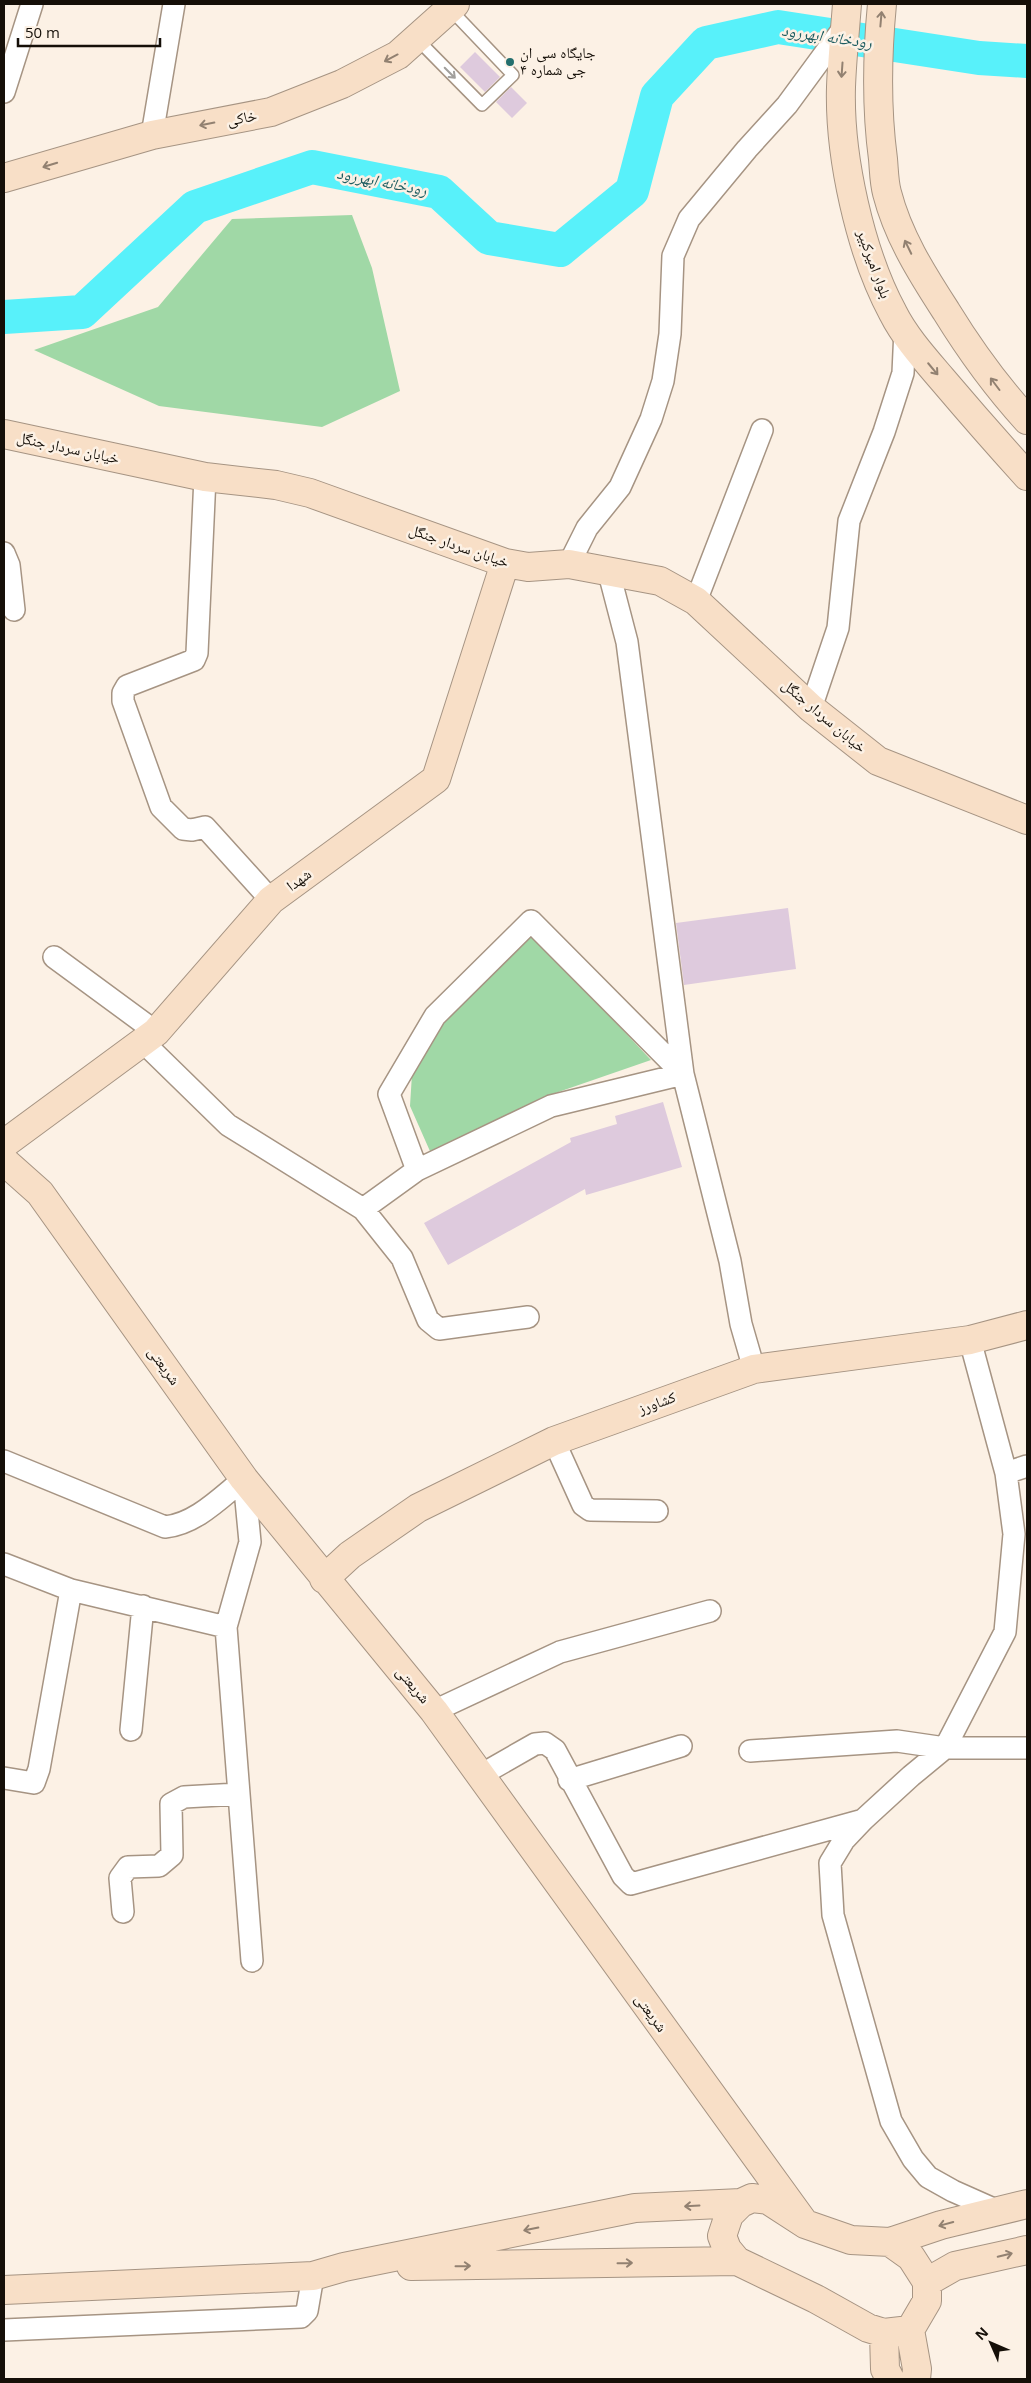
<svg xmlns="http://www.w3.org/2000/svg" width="1031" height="2383" viewBox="0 0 1031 2383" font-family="'Open Sans','Noto Naskh Arabic',sans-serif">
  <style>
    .green { fill: #a0d8a6 }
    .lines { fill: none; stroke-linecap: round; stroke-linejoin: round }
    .river { stroke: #58f1fa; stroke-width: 34 }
    .building { fill: #decadd }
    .lane-casing { stroke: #a69483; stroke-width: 14 }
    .street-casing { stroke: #a69483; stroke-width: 24 }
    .secondary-casing { stroke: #a69483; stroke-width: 30 }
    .lane { stroke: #fff; stroke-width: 11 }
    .street { stroke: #fff; stroke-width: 21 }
    .secondary { stroke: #f8dfc7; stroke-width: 28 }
    .oneway { stroke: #928171 }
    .oneway2 { stroke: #a19f9c }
    .poi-dot { fill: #246f6e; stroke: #fcf1e5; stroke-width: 2 }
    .labels { text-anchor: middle; stroke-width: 5; stroke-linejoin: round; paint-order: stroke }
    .poi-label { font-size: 15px; fill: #150f08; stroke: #fcf1e5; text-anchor: start }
    .street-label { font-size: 15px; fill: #150f08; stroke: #fcf1e5 }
    .water-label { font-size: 16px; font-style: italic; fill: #1e5d61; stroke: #fcf1e5 }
  </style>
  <rect width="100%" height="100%" fill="#fcf1e5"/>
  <path class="green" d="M352 215 372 268 400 391 322 427 159 406 34 350 158 307 232 219Z
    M526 934 537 939 651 1060 541 1098 433 1158 410 1106 412 1074 428 1037Z"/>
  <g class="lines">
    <path class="river" d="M4 317 82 312 195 207 312 167 439 192 489 238 560 250 632 191 657 96 706 43 778 27 979 58 1027 61"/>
  </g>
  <path class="building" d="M475 52 500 77 485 92 460 67Z
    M511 87 527 103 512 118 496 102Z
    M788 908 796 969 684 985 676 923Z
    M663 1102 682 1167 586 1195 585 1189 448 1265 424 1223 571 1142 570 1138 617 1124 615 1116Z"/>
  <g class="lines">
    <defs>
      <path id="lane" d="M416 38 482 105 513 75 450 9"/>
      <path id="street" d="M4 92 32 4
        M152 135 174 4
        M205 477 197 653 194 660 127 686 123 693V701L161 807 183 829 192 830 205 827 271 900
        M4 553 9 565 14 610
        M569 564 587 528 620 487 651 419 663 381 670 334 673 256 689 219 747 149 787 105 845 26
        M609 573 627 642 683 1074 730 1261 741 1324 754 1369
        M696 601 762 430
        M811 708 838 628 849 521 884 432 903 373 905 330
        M54 957 156 1032
        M143 1042 228 1125 363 1209 402 1258 428 1320 439 1329 528 1317
        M417 1170 389 1094 435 1016 531 921 683 1074
        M363 1209 417 1170 551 1106 683 1074
        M970 1340 1006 1473 1014 1534 1005 1632 945 1748 911 1776 863 1820 844 1840 830 1863 833 1915 891 2121 913 2159 928 2177 953 2191 998 2211
        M554 1441 583 1505 590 1510 657 1511
        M4 1461 165 1527C196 1524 221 1497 244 1479
        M1006 1473 1027 1466
        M244 1479 250 1542 226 1627 252 1961
        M4 1564 71 1590 226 1627
        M434 1711 560 1652 710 1611
        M131 1730 143 1606
        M750 1751 897 1741 945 1748H1027
        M479 1776 535 1744 545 1743 555 1750 623 1876 631 1884 863 1820
        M4 1778 34 1783 39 1769 71 1590
        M569 1780 681 1746
        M123 1912 120 1878 128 1867 159 1866 172 1855 171 1804 184 1797 238 1794
        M4 2330 301 2317 307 2311 313 2276"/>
      <path id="secondary" d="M847 4C845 31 842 59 841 87 839 156 860 252 893 313 905 337 925 359 942 379 970 412 998 444 1027 476
        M882 4C877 56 876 107 883 159 884 170 884 182 887 193 898 236 922 274 946 311 970 350 996 386 1027 420
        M4 178 152 135 271 112 342 84 398 55 455 4
        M4 434 205 477 276 485 310 493 505 563 528 567 569 564 660 581 696 601 811 708 878 761 1027 820
        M4 1144 156 1032 271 900 436 779 505 563
        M4 1161 40 1193 244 1479 434 1711 805 2224
        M324 1579 350 1555 418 1508 554 1441 754 1369 970 1340 1027 1325
        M752 2198 768 2200 805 2224 851 2240 890 2242 911 2257 927 2282V2301L910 2330 884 2333 868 2328 816 2299 737 2261 727 2249 722 2236 729 2215 741 2203Z
        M890 2242 941 2225 1027 2204
        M411 2266 737 2261
        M927 2282 955 2266 1027 2250
        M4 2290 313 2276 344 2267 635 2208 741 2203
        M910 2330 917 2369 916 2379
        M884 2333 885 2369 890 2379"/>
    </defs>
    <use href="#lane" class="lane-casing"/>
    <use href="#street" class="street-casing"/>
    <use href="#secondary" class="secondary-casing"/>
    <use href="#lane" class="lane"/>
    <use href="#street" class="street"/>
    <use href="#secondary" class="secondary"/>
  </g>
  <defs><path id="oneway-shaft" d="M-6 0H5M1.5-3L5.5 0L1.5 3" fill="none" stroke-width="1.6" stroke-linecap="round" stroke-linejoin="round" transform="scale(1.25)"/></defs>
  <g class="oneway">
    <use href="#oneway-shaft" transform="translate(881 19) rotate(-85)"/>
    <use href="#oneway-shaft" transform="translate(391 58) rotate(152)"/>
    <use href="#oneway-shaft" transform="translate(842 70) rotate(94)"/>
    <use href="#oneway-shaft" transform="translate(207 124) rotate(169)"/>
    <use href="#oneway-shaft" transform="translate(50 165) rotate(163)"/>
    <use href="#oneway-shaft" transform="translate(908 247) rotate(-116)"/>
    <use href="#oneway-shaft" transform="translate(933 369) rotate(50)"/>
    <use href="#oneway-shaft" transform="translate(995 384) rotate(-127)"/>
    <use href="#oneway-shaft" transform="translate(692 2206) rotate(177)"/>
    <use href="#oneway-shaft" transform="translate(946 2224) rotate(165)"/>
    <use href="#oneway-shaft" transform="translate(531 2229) rotate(169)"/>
    <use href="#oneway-shaft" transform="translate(1005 2255) rotate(-13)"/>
    <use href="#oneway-shaft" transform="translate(625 2263) rotate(-1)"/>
    <use href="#oneway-shaft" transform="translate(463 2266) rotate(-1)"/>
  </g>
  <use class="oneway2" href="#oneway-shaft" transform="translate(450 73) rotate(45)"/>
  <circle class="poi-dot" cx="510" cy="62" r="5"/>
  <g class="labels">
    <g class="poi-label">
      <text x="520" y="58">جایگاه سی ان<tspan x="520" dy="17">جی شماره ۴</tspan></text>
    </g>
    <g class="street-label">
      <text transform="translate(242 118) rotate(-11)" y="5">خاکی</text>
      <text transform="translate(874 264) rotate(70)" y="5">بلوار امیرکبیر</text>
      <text transform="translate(68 448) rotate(12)" y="5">خیابان سردار جنگل</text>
      <text transform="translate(459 546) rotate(19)" y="5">خیابان سردار جنگل</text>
      <text transform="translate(824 716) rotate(40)" y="5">خیابان سردار جنگل</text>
      <text transform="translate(299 880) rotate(-36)" y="5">شهدا</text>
      <text transform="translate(164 1366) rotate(54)" y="5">شریعتی</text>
      <text transform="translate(657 1403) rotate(-20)" y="5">کشاورز</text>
      <text transform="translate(413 1685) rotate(50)" y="5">شریعتی</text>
      <text transform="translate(651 2013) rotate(54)" y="5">شریعتی</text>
    </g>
    <g class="water-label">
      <text transform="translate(827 36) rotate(8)" y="6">رودخانه ابهررود</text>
      <text transform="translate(382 181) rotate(11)" y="6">رودخانه ابهررود</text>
    </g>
  </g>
  <rect width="1031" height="2383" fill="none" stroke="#150f08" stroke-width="10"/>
  <g transform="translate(991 2343) rotate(315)" stroke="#fcf1e5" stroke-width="4" paint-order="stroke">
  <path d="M0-4L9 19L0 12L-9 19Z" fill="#150f08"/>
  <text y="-8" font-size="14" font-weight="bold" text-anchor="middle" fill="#150f08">N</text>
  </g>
  <path d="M18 38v8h142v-8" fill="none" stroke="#150f08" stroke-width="2.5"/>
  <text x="25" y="38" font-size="15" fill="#150f08" stroke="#fcf1e5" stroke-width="4" paint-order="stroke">50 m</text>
</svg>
